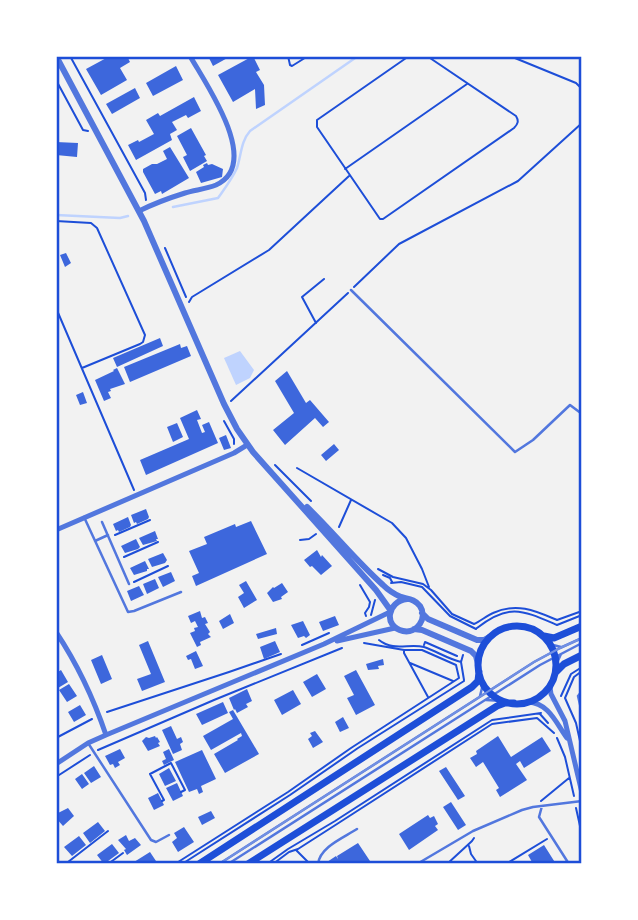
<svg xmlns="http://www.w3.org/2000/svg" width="638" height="920" viewBox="0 0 638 920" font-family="'Exo 2',sans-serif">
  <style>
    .water { fill: #bfd3fe }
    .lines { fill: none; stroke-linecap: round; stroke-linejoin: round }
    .stream { stroke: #bfd3fe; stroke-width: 2.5 }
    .building { fill: #3d67dc }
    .path { stroke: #1d4ed8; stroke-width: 2 }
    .service { stroke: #5277de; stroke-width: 2.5 }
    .minor { stroke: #5277de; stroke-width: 5 }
    .tertiary { stroke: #5277de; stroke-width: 6 }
    .secondary { stroke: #1d4ed8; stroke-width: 7 }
    .tram { stroke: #7290e2; stroke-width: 2 }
    .neatline { fill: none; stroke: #1d4ed8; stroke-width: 2.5 }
  </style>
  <rect width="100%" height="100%" fill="#f2f2f2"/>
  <path class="water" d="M240 351 254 370 250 378 236 385 224 358Z"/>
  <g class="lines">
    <path class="stream" d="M173 207 218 198C225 188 232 179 237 168 241 156 241 141 250 131L358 56
      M56 215 120 218 128 216"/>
  </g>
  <path class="building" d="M110 56H127L130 62 120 68 127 80 101 95 86 69Z
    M208 56H231L213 66Z
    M253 56 260 70 256 72 264 85 265 105 256 109 255 89 233 102 218 75Z
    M176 66 183 80 153 96 146 83Z
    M135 88 140 98 112 114 106 104Z
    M194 97 201 111 188 118 186 115 172 122 177 130 170 134 172 140 136 160 128 145 138 140 139 142 154 134 146 120 158 113 160 116Z
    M191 128 206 155 204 156 207 161 190 171 183 157 187 155 177 136Z
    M56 142 78 143 77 157 56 155Z
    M170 147 189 178 162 194 161 191 155 194 143 172V169L152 164H157L167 159 163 151Z
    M207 163 208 165 212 164 223 169 222 177 201 183 196 172 204 167 203 165Z
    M66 253 71 263 65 267 60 255Z
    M160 338 163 346 117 367 113 358Z
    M180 344 181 348 187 346 191 356 130 382 124 367Z
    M117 368 125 384 110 389 111 391 108 392 111 398 104 401 95 380 114 371 113 370Z
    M287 371 306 403 310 400 329 422 323 427 315 418 285 445 273 430 294 413 275 381Z
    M83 392 87 403 80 405 76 395Z
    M197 410 201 419 197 420 202 433 205 432 202 425 209 422 218 443 146 475 140 460 189 439 180 418Z
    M177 423 183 437 173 442 167 427Z
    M226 435 231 448 224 450 219 438Z
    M334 444 339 450 326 461 321 455Z
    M146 509 149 517 148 519 137 524 136 522 134 523 131 515Z
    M128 517 131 525 130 527 119 532 118 530 116 531 113 524Z
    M251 521 267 554 196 586 192 576 199 573 189 551 207 544 204 537 235 524 236 527Z
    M155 531 158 539H156L157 541 143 545 139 538Z
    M136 539 140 547 138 549 125 553 121 546Z
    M317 550 321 557 322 555 332 566 321 575 312 566 310 567 304 560Z
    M163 553 167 560 165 563 152 567 148 559Z
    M145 561 149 569H147V571L134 575 130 568Z
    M171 572 175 581 163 587 158 577Z
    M155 579 159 588 147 594 143 584Z
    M246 581 257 600 244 608 238 597 244 593 239 585Z
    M282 583 288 592 281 597 282 599 273 602 267 593 273 587 274 588Z
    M139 586 144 595 131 601 127 591Z
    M200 611 202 618 205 617 208 623 205 624 210 632 208 634 211 637 200 642 201 645 197 647 190 633 195 631 194 628 198 627 195 621 191 623 188 616Z
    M230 614 234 623 223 629 219 621Z
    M335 616 339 625 323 631 319 622Z
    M303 621 310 635 306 638 304 636 298 638 291 625Z
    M276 628 277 634 258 639 256 634Z
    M148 641 165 682 142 691 137 679 151 674 139 645Z
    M275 641 280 652 264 659 260 647Z
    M196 651 203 666 195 669 191 659 188 660 186 656Z
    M102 655 112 679 101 684 91 660Z
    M383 659 384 665 378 666 379 669 368 670 366 664Z
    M61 670 68 682 58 688 56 685V673Z
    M356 670 375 705 356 715 347 698 354 695 344 676Z
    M317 674 326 689 312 697 303 682Z
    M69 684 77 696 67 702 59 690Z
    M247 689 252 701 246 704 248 707 237 713 235 709 234 710 229 698Z
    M293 690 301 704 282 715 274 700Z
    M223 702 228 713 202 725 196 714Z
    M80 705 86 715 74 722 68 712Z
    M233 710 259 754 225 773 214 754 238 740 237 739 242 736 241 733 211 750 203 736 233 719 229 712Z
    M343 717 349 728 340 732 335 722Z
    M171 726 177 739 181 737 183 742 180 744 182 750 173 754 162 730Z
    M315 731 323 742 313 748 308 739 312 736 310 733Z
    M155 736 156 738 157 737 160 742 158 743 160 746 148 751 142 741 146 737 149 738Z
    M498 736 511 757 542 737 551 751 524 768 520 761 516 764 527 780 500 797 496 790 499 788 483 762 476 767 470 758 477 754 476 751Z
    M120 749 125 758 118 762 120 765 115 768 113 764 110 765 105 756Z
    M169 749 174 760 164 765 162 761 166 759 163 752Z
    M202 750 216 779 201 786 203 792 199 794 197 789 189 792 175 762Z
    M94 766 101 777 91 783 84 773Z
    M446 767 465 796 458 800 439 771Z
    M169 768 176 781 165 786 159 774Z
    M82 774 89 784 82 789 75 779Z
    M177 783 183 796 173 801 166 788Z
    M158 793 164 805 154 810 148 798Z
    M451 802 466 825 458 830 443 807Z
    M68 808 74 816 63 826 56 818V814Z
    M211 811 215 818 202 825 198 817Z
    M428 815 430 818 434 816 438 824 435 826 438 830 409 850 399 834Z
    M98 822 105 831 90 843 83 833Z
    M184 827 194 842 178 852 172 842 177 838 174 833Z
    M126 835 129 841 135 838 141 845 127 855 124 850 126 849 118 840Z
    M79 836 86 845 72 856 64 847Z
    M358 843 370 861 366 864H329L327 862 336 856 338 859 337 856Z
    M112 844 119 853 104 864 97 855Z
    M544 845 556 864H529L532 862 528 855Z
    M150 852 158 864H135L134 862Z"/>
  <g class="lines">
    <path class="path" d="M70 56 145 193 146 200
      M288 56 290 65 292 66 308 56
      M409 56 317 120V127L380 219H383L514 128C518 124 519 121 516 116L427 56
      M510 56 576 83 582 89
      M56 80 83 130 88 131
      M345 169 467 84
      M56 221 91 223 97 228 145 335 143 342 140 344 82 368
      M165 248 186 297
      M354 287 399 244 518 181 582 123
      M189 302 192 297 269 250 349 176
      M56 308 134 490
      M316 323 302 297 324 279
      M231 401 348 293
      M224 421 234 439V444
      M275 465 311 501
      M297 468 392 523 406 538 422 569 429 587
      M339 527 351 500
      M115 535 150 520
      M300 540 309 539 316 534
      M124 557 158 542
      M378 569 393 577 423 584 431 590 452 614 474 624C481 621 486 616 493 613 517 602 536 611 557 620L582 611
      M383 575 390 578 392 582
      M134 582 168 566
      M391 583 401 582 422 587 450 616 476 629
      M360 585 370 602 369 607 365 613 366 616
      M371 615 375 600
      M477 628C509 603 522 610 557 625L582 615
      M379 640C394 652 409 643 424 647 436 651 448 659 461 662
      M302 645 329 633
      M424 645 425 642 457 656
      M404 650V653L428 697
      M463 655 461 662 464 680
      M410 663 453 681
      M582 671 574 677 565 698 576 723 582 750
      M561 696 571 674 582 667
      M107 712 229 672 281 654
      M540 714 548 723
      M56 738 92 719
      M557 738 565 757 574 796
      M98 750 214 700 342 648
      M56 777 90 755
      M162 801 164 800 150 774 171 763 185 790 181 792
      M541 801 569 778
      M576 808 582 835
      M469 846 471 854 478 864
      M296 850 310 864
      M68 862 108 831
      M108 864 123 853
      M175 864 288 792 351 748 459 678 456 665 422 650H404L364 643
      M182 864 290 795 358 748 464 681
      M267 864 288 849 335 821 492 720 541 713
      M273 864 289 852 298 849 337 824 492 724 537 718 554 733
      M447 864 472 841 474 838
      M506 864 547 839"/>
    <path class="service" d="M351 290 515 452 533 440 570 405 582 414
      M84 517 128 612 134 611 181 592
      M102 522 129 584
      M95 541 108 535
      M548 641 553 645 561 647
      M556 665 561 654
      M582 691 578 696 582 713
      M480 696 482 688 481 678
      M486 700 503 701
      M88 743 151 840 156 842 169 835
      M542 806 539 817 569 864
      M219 864 534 662 560 648 582 638
      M228 864 540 665 582 643
      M318 864C320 847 343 838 357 829
      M417 864 473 831 522 810 533 807 582 801"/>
    <path class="minor" d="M139 211C153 204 169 198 185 193 195 190 206 189 216 185 263 164 205 83 190 56
      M56 530 234 453 247 445
      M56 632C78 665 93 697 106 735
      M337 641 395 628
      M552 682 550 687 551 694 565 721 582 793
      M528 702C549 703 556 723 567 738
      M56 764 88 743 106 735 324 644 390 612"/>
    <path class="tertiary" d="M56 56 144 221 224 404 237 429 253 452 376 590 391 611
      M307 507C333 532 356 561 383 585 388 590 394 594 401 597 408 599 415 599 420 606 428 618 417 634 403 631 383 627 387 601 407 599
      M422 613 428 619 477 640H484L491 636
      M414 629 422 630 471 651 476 656 478 664"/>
    <path class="secondary" d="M478 665a39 39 0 1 1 78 0a39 39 0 1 1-78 0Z
      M544 636 554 638 582 626
      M556 672 564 664 582 655
      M199 864 472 687 478 681 479 672
      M248 864 497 706 505 703H514"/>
    <path class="tram" d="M219 864 534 662 560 648 582 638"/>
  </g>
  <rect width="638" height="920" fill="none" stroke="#ffffff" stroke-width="116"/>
  <rect x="58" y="58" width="522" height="804" class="neatline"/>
</svg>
